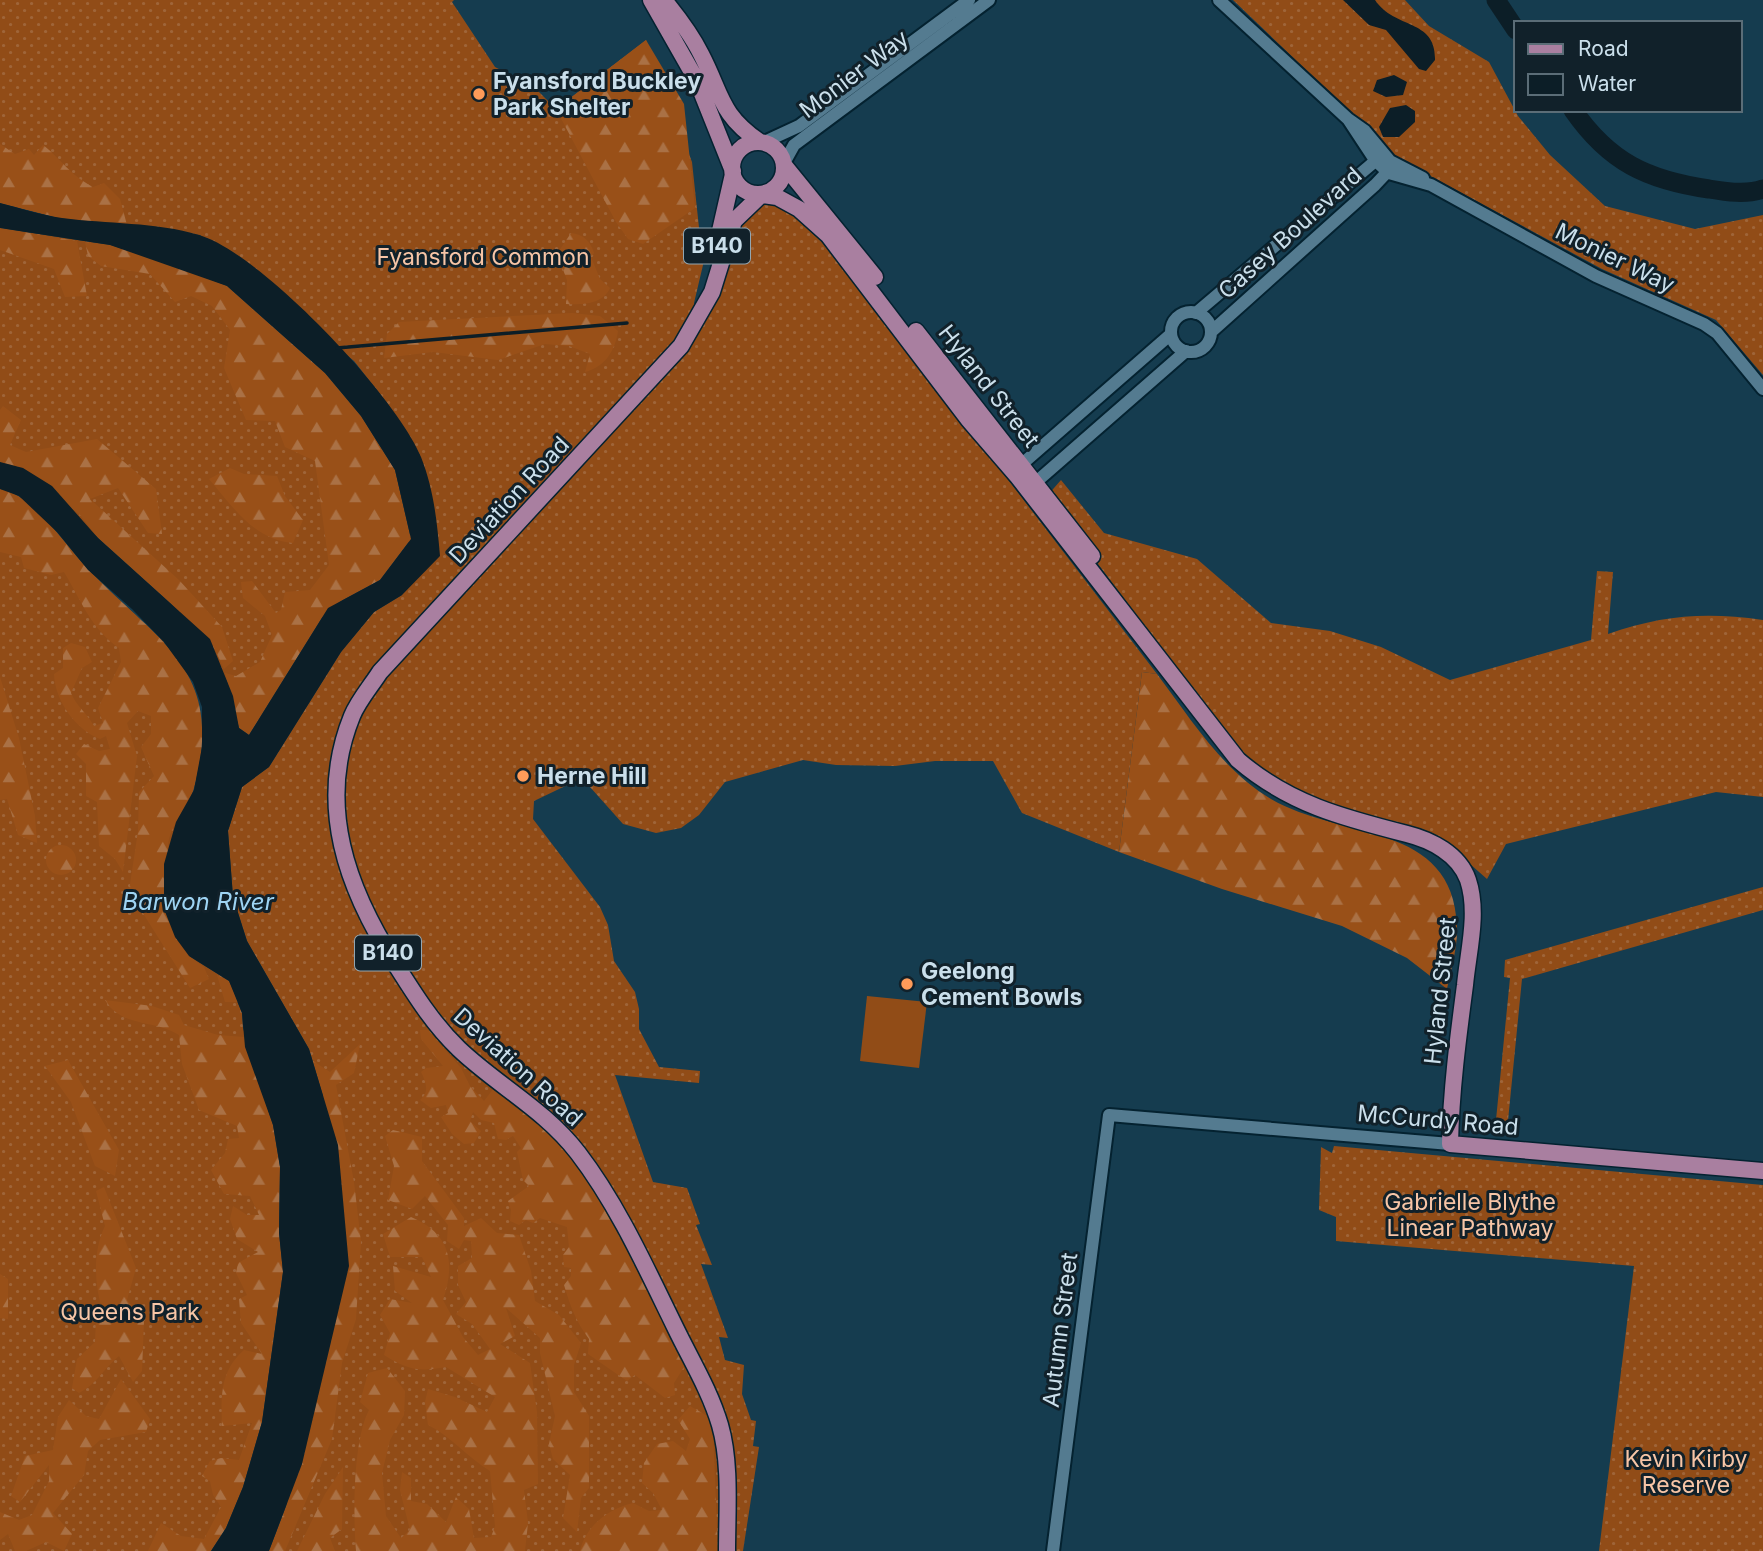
<svg xmlns="http://www.w3.org/2000/svg" width="1763" height="1551" viewBox="0 0 1763 1551" font-family="Inter,sans-serif">
  <style>
    .grass { fill: url(#grass-dots) }
    .forest { fill: url(#forest-firs) }
    .pitch { fill: #914c17 }
    .water { fill: #0c1e27 }
    .lines { fill: none; stroke-linecap: round; stroke-linejoin: round }
    .stream { stroke: #0c1e27; stroke-width: 3.5 }
    .river { stroke: #0c1e27; stroke-width: 19 }
    .minor-casing { stroke: #042230; stroke-width: 16 }
    .major-casing { stroke: #042230; stroke-width: 19 }
    .minor { stroke: #547b90; stroke-width: 12 }
    .major { stroke: #a97fa0; stroke-width: 16 }
    .poi-dot { fill: #fe9b59; stroke: #11212a; stroke-width: 2.5 }
    .labels { text-anchor: middle; stroke-width: 6; stroke-linejoin: round; paint-order: stroke }
    .shield { fill: #11212a; stroke: #92a6b1; stroke-width: 2 }
    .shield-label { font-size: 21px; font-weight: bold; fill: #cadfeb }
    .street-label { font-size: 23px; fill: #cadfeb; stroke: #11212a }
    .poi-label { font-size: 23px; font-weight: bold; fill: #cadfeb; stroke: #11212a; text-anchor: start }
    .park-label { font-size: 23px; fill: #f7c5a6; stroke: #11212a }
    .water-label { font-size: 24px; font-style: italic; fill: #9ed4f3; stroke: #11212a }
  </style>
  <defs>
    <pattern id="grass-dots" width="8" height="8" patternUnits="userSpaceOnUse" patternTransform="scale(1.75)"><rect width="8" height="8" fill="#914c17"/><path d="M2 2h.1M6 6h.1" fill="none" stroke="#9f6539" stroke-width="1.8" stroke-linecap="round"/></pattern>
    <pattern id="forest-firs" width="22" height="20" patternUnits="userSpaceOnUse" patternTransform="scale(1.75)"><rect width="22" height="20" fill="#995018"/><path d="M5 1l3.5 6h-7zM16 11l3.5 6h-7z" fill="#aa7145"/></pattern>
  </defs>
  <rect width="100%" height="100%" fill="#153c4f"/>
  <path class="grass" d="M0 0H454L452 2 495 67 534 87 556 109 646 40 692 162 703 265 694 303 697 316 730 231 761 195 783 207 835 254 1157 674 1142 672 1119 852 1022 813 993 761H935L895 766 836 765 803 760 725 782 699 815 681 828 656 833 623 824 582 778 534 801 533 819 600 907 608 925 614 961 635 992 639 1009V1029L659 1067 700 1071 699 1083 615 1075 653 1182 687 1188 700 1224 696 1225 712 1265 701 1264 728 1338 719 1337 725 1360 744 1365 742 1394 751 1420 756 1421 753 1446 759 1447 743 1551H269L286 1512 323 1095 309 1049 247 941 233 897 228 831 242 787 269 767 341 652 374 612 402 595 420 455 387 403 354 361 200 235 59 218 0 203Z
    M1233 0H1405L1429 26 1489 62 1518 116 1550 155 1605 206 1695 229 1763 215V375L1716 320 1602 269 1386 152 1374 135Z
    M0 228 110 245 227 286 411 539 233 696C203 607 74 519 0 462Z
    M1061 480 1104 533 1197 559 1271 623 1330 631 1381 647 1450 680 1591 640 1597 571 1613 572 1608 634C1663 615 1705 612 1763 620V797L1716 792 1506 844 1487 879 1445 842 1424 830 1329 808 1282 787 1240 753 1047 496Z
    M0 489 164 642 189 956 229 981 242 1013 243 1028 265 1098 262 1422 211 1551H0Z
    M1763 887V910L1522 979 1507 1131 1495 1130 1510 978 1504 977 1505 960Z
    M1334 1146 1763 1185V1551H1599L1634 1266 1336 1241V1217L1319 1210 1321 1147 1332 1153Z"/>
  <path class="forest" d="M646 40 684 104 695 208 643 244 628 239 616 222 556 109Z
    M0 144 15 154 29 149 34 155 43 145C62 160 70 175 93 187L104 183 120 199 127 225 59 218 0 203Z
    M0 228 77 241 87 296 65 297 54 269 0 250Z
    M571 233C583 234 591 242 594 253L591 257 600 279 610 288C603 304 582 305 566 304L567 280 557 254Z
    M85 242 110 245 168 263 227 286 325 373 361 416 395 470 411 539 380 580 328 608 249 735 239 728 225 673 236 676 260 662 272 635 265 616 243 598 241 582 252 581 276 613 281 610 285 592 310 590 329 565 315 461 285 447 275 421 246 420 224 368 230 330 212 306 191 296 175 302 150 274 101 266 88 256Z
    M572 313 600 316 618 331C615 351 605 367 585 372L590 354 569 346 545 344 498 360 433 352 384 358 387 334 399 322Z
    M3 406 21 420 10 445 26 452 97 439 156 489 162 534 148 533 118 488 90 499 179 580 222 627 233 661 224 669 210 639 98 538 80 515 23 468 0 462V410Z
    M230 468 244 474 277 476 285 496 303 520 293 543C254 540 233 507 209 479Z
    M0 489C35 495 65 546 89 570 160 644 226 670 194 788 189 808 169 825 168 846 167 855 172 868 174 877 179 904 184 930 189 956L204 967 209 979 190 988 129 891 138 831 139 792 154 776 141 747 151 734V716L138 711 127 723 137 756 123 872 115 859 99 846 97 802 86 796V764L76 754 84 744 99 751 110 749 106 736 100 739C76 730 55 701 54 674L63 668V648L71 643 85 647 92 662 82 668 71 693C76 706 87 713 94 726L103 723 98 708 121 662 119 648C91 629 81 600 64 572L51 575 24 568 21 557 0 552Z
    M1142 672 1157 674C1191 719 1222 770 1271 799 1341 840 1453 821 1457 926 1458 946 1451 969 1447 989L1407 958 1342 926 1222 889 1119 852Z
    M0 677 19 738 35 816 37 843 18 835 7 799 0 800Z
    M46 860a15 15 0 1 1 30 0a15 15 0 1 1-30 0Z
    M217 975 229 981 238 1002H225Z
    M105 1000 152 1006 179 1015 184 1025 218 1035 244 1037 273 1125 280 1167 279 1233 283 1272 262 1422 243 1487 226 1528 211 1551H148L161 1523 181 1536 204 1539 221 1507 213 1495 210 1481 202 1476 210 1461 221 1458 239 1460 252 1423 222 1426C221 1396 220 1371 244 1350L262 1354 241 1323 239 1299 247 1295 236 1273 238 1263 258 1252 237 1239 230 1219 233 1206 247 1215H259L250 1196 224 1194 211 1170 225 1153 228 1139 239 1138 237 1126 199 1110 182 1064 179 1035C154 1019 122 1028 105 1000Z
    M420 1030H428L461 1068 470 1086 484 1101 494 1088C515 1104 537 1121 555 1140 605 1193 650 1300 684 1367L674 1383 675 1395 665 1398 635 1375 627 1381 588 1354 589 1339C576 1322 570 1305 564 1285L571 1276V1268L564 1267 563 1255 569 1247 567 1227 540 1218 533 1223 526 1220 519 1225 510 1221 511 1210 508 1201 529 1186 523 1180 517 1152 521 1148 513 1136 506 1140 498 1139 494 1123 481 1120 473 1112 470 1121 481 1131 474 1143 464 1144 452 1134 441 1117 448 1113 446 1105 431 1108 420 1100C430 1092 426 1082 421 1072L426 1068 443 1066 421 1039Z
    M360 1044 354 1073 336 1085 354 1182 361 1242 356 1319 342 1363 332 1439 285 1551H269L302 1464 349 1266 323 1095 313 1061 330 1072Z
    M68 1060 119 1150 115 1176 95 1166 71 1102 45 1066Z
    M393 1130 422 1137V1161L464 1218V1226L481 1218 497 1233 519 1235 531 1271 535 1301 559 1315 581 1343 574 1365V1392L589 1416V1488L581 1498 577 1532 563 1518 570 1475 553 1459 549 1444 555 1416 540 1353V1338L506 1308 515 1336 500 1344 530 1363 537 1412 538 1484 524 1490 528 1523 525 1551H356C353 1515 353 1440 369 1410L360 1402 368 1373 387 1368 405 1391 404 1415 390 1440 382 1473 386 1516 401 1538 410 1530 400 1490 402 1472 411 1478V1501L427 1504 446 1522 456 1497 469 1509 474 1538 491 1537 495 1526 490 1471C467 1457 452 1437 428 1425L425 1402 428 1389 455 1397 487 1412 495 1397 446 1367C420 1372 407 1370 384 1355L390 1333 380 1315 390 1299 412 1303 395 1291 393 1266 431 1277 422 1257H390L383 1234 411 1217C450 1233 456 1262 443 1300L463 1337 478 1355 490 1349 472 1324 456 1314 466 1302 458 1285V1266L472 1258 471 1241 464 1240 459 1249 447 1241 448 1225 425 1196 412 1209 388 1200 394 1166 385 1136Z
    M104 1187 136 1268 127 1300 144 1321 142 1371 133 1382 119 1356C104 1368 96 1385 79 1393L72 1388 77 1359 95 1342 96 1319H113L117 1314 102 1309C94 1283 93 1250 105 1226L96 1191Z
    M0 1274 8 1279V1319L0 1318Z
    M121 1379 150 1419 146 1432 100 1440 88 1451 84 1475 53 1513 72 1534 64 1551 46 1542 26 1551H15L8 1534 0 1540V1512L19 1520 32 1515 49 1481V1465L20 1502 11 1496 25 1456 53 1450 58 1417 69 1400 86 1416 99 1419Z
    M690 1406 709 1417 713 1431 718 1551H580C586 1525 609 1509 633 1503L649 1511 662 1510 653 1493 642 1483 644 1463 657 1444 673 1441 686 1451 690 1439 678 1420Z
    M343 1467 342 1529 330 1538 335 1551H297L325 1494Z"/>
  <path class="pitch" d="M867 996 927 1002 919 1068 860 1061Z"/>
  <path class="water" d="M1343 0H1375C1395 30 1436 18 1435 60L1426 71 1419 69 1386 30 1369 25Z
    M1394 75 1407 82 1403 95 1386 97 1373 91 1377 80Z
    M1406 105 1415 111V122L1399 137H1383L1379 127 1390 108Z
    M0 203C20 208 41 215 62 218 107 224 156 222 199 235 261 253 397 397 421 457 434 490 437 522 440 556L402 595 374 612 341 652 269 767 242 787 228 831 233 897 247 941 309 1049 338 1145 349 1266 302 1464 269 1551H211L226 1528 243 1487 262 1422 283 1272 279 1233 280 1167 273 1125 245 1047 242 1013 229 981 189 956 175 937 164 909V864L176 822 194 790 202 747V707L193 682 164 642 132 609 88 570 57 532 19 496 0 489V462L23 468 52 486 98 538 210 639 233 696 239 728 249 735 328 608 380 580 411 539 395 470 361 416 325 373 227 286 110 245 0 228Z"/>
  <g class="lines">
    <path class="stream" d="M337 348 627 323"/>
    <path class="river" d="M1496 0 1516 30
      M1573 110C1609 162 1647 180 1709 189 1726 192 1747 195 1763 189"/>
    <defs>
      <path id="minor" d="M1219 0 1348 119 1365 131 1390 161 1423 178
        M1348 119 1375 160 1389 173 1431 185 1596 276 1704 324 1717 333 1763 389
        M762 143 799 126 969 0
        M784 163 794 145 989 0
        M1171 332a20 20 0 1 1 40 0a20 20 0 1 1-40 0Z
        M1196 313 1380 157
        M1211 332 1375 185 1392 167
        M1022 464 1171 334
        M1036 482 1186 351
        M1053 1551 1109 1115 1450 1144"/>
      <path id="major" d="M651 0 697 81 733 171
        M664 0C678 17 691 34 701 54 722 94 719 114 760 142
        M732 168a26 26 0 1 1 52 0a26 26 0 1 1-52 0Z
        M784 165 875 277
        M763 195 777 197 799 209 828 235 968 419 1018 477 1238 760C1289 804 1344 818 1407 834 1431 840 1459 854 1468 880 1479 913 1468 952 1465 985 1458 1038 1451 1091 1450 1144L1763 1171
        M717 244 733 174
        M916 331 1092 556
        M727 1551C727 1511 731 1463 720 1425 710 1391 691 1360 676 1329 647 1270 618 1205 578 1153 544 1109 498 1086 459 1049 433 1024 415 995 396 965 347 889 316 805 352 716 358 701 371 686 380 672L681 346 712 292 734 221 761 195"/>
    </defs>
    <use href="#minor" class="minor-casing"/>
    <use href="#major" class="major-casing"/>
    <use href="#minor" class="minor"/>
    <use href="#major" class="major"/>
  </g>
  <g class="poi-dot">
    <circle cx="479" cy="94" r="7"/>
    <circle cx="523" cy="776" r="7"/>
    <circle cx="907" cy="984" r="7"/>
  </g>
  <g class="labels">
    <g class="shield">
      <rect x="684" y="228.5" width="66" height="35" rx="5"/>
      <rect x="355" y="935.5" width="66" height="35" rx="5"/>
    </g>
    <g class="shield-label">
      <text x="717" y="253">B140</text>
      <text x="388" y="960">B140</text>
    </g>
    <g class="street-label">
      <text transform="translate(854 74) rotate(-37)" y="8">Monier Way</text>
      <text transform="translate(1290 233) rotate(-42)" y="8">Casey Boulevard</text>
      <text transform="translate(1615 258) rotate(26)" y="8">Monier Way</text>
      <text transform="translate(989 386) rotate(52)" y="8">Hyland Street</text>
      <text transform="translate(509 500) rotate(-47)" y="8">Deviation Road</text>
      <text transform="translate(1440 991) rotate(-84)" y="8">Hyland Street</text>
      <text transform="translate(518 1067) rotate(42)" y="8">Deviation Road</text>
      <text transform="translate(1438 1120) rotate(5)" y="8">McCurdy Road</text>
      <text transform="translate(1060 1330) rotate(-83)" y="8">Autumn Street</text>
    </g>
    <g class="poi-label">
      <text x="493" y="89">Fyansford Buckley<tspan x="493" dy="26">Park Shelter</tspan></text>
      <text x="537" y="784">Herne Hill</text>
      <text x="921" y="979">Geelong<tspan x="921" dy="26">Cement Bowls</tspan></text>
    </g>
    <g class="park-label">
      <text x="483" y="265">Fyansford Common</text>
      <text x="1470" y="1210">Gabrielle Blythe<tspan x="1470" dy="26">Linear Pathway</tspan></text>
      <text x="130" y="1320">Queens Park</text>
      <text x="1686" y="1467">Kevin Kirby<tspan x="1686" dy="26">Reserve</tspan></text>
    </g>
    <g class="water-label">
      <text x="198" y="910">Barwon River</text>
    </g>
  </g>
  <rect x="1514" y="21" width="228" height="91" fill="#11212a" stroke="#5b6d77" stroke-width="2"/>
  <rect x="1528" y="44" width="35" height="10" fill="#a97fa0" stroke="#5b6d77" stroke-width="2"/>
  <text x="1578" y="56" font-size="21" fill="#cadfeb">Road</text>
  <rect x="1528" y="74" width="35" height="21" fill="#0c1e27" stroke="#5b6d77" stroke-width="2"/>
  <text x="1578" y="91" font-size="21" fill="#cadfeb">Water</text>
</svg>
